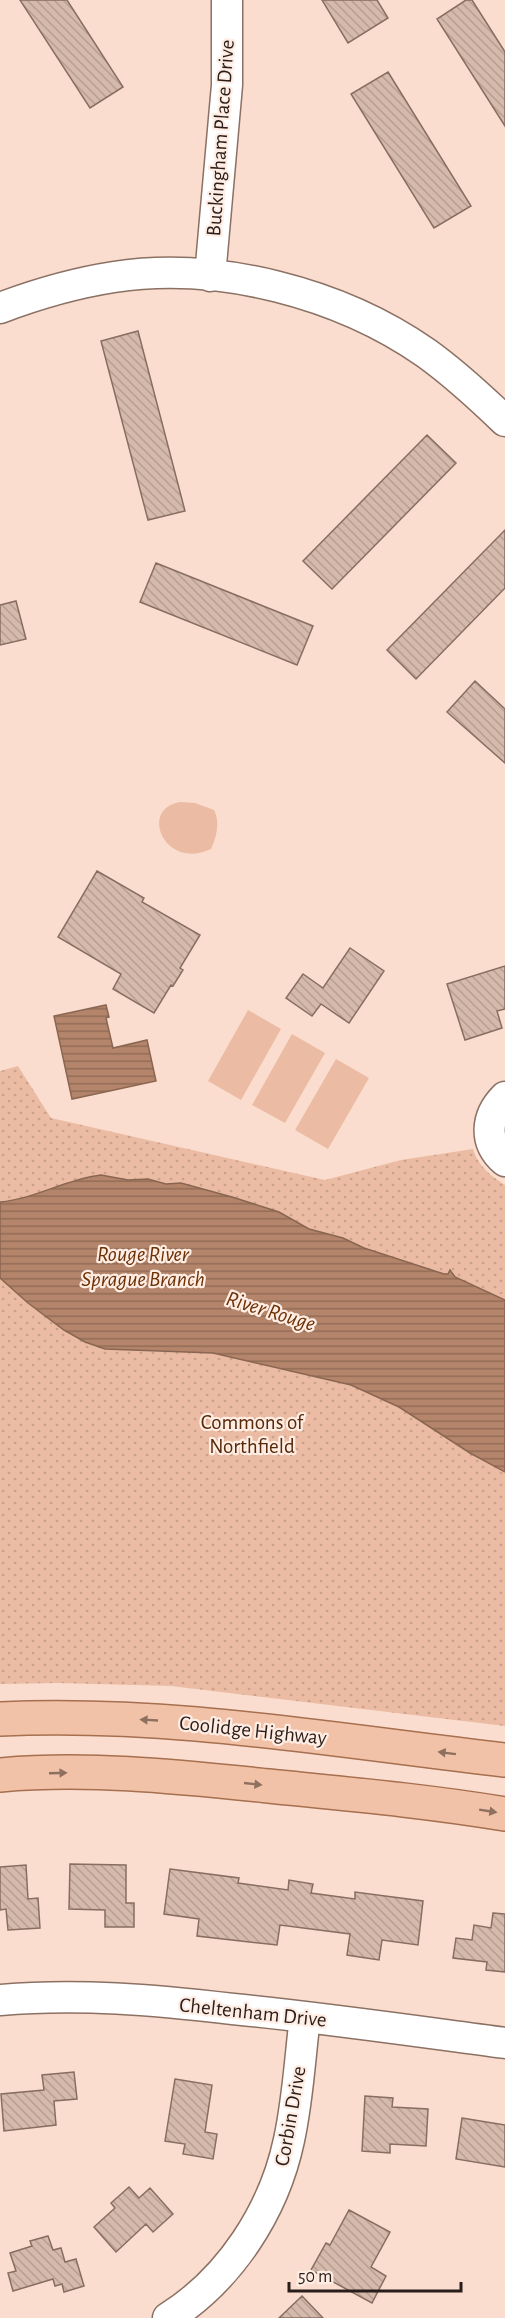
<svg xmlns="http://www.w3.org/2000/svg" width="505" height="2318" viewBox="0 0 505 2318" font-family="'Alegreya Sans',sans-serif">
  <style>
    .grass { fill: #ebbca3 }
    .park { fill: url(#park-dots) }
    .water { fill: url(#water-rules); stroke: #8a6652; stroke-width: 1.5 }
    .building { fill: url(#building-back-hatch); stroke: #876e61; stroke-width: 1.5 }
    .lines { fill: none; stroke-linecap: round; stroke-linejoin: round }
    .minor-casing { stroke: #8b7164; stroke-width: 33 }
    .major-casing { stroke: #a66f50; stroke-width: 36 }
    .minor { stroke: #fff; stroke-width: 30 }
    .major { stroke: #f2c2a8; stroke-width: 33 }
    .oneway { fill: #8e7060 }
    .labels { text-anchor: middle; stroke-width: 4.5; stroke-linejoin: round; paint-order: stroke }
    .street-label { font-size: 21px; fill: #291e19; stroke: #ffede4 }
    .park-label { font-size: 21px; fill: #56280a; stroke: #ffede4 }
    .water-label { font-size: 22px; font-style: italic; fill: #6c3005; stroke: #ffede4 }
  </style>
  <defs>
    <pattern id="park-dots" width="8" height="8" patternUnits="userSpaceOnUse" patternTransform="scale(1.5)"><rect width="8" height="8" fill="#ebbca3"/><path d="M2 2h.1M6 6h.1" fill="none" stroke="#caa18c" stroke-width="1.8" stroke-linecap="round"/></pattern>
    <pattern id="water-rules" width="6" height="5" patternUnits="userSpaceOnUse" patternTransform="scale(1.5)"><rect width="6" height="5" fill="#b4856b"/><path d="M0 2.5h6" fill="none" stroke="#926c57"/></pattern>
    <pattern id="building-back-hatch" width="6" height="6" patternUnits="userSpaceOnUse" patternTransform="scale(1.5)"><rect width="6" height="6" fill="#d5b9ab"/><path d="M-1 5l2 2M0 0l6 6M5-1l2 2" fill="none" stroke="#b79f93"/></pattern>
  </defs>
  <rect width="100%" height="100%" fill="#faddce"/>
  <path class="grass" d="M180 802 195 803 214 810C220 822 217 836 211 849 165 871 138 809 180 802Z
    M248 1010 281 1029 241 1100 208 1081Z
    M292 1034 325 1053 285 1123 252 1105Z
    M336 1059 369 1078 328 1149 295 1130Z"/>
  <path class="park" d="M18 1066 51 1118 325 1180 401 1160 473 1149C478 1166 491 1176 505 1185V1726L171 1686 58 1683 0 1684V1071Z"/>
  <path class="water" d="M106 1005 109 1017 106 1018 113 1048 147 1040 156 1081 72 1099 54 1016Z
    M101 1175 128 1180 148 1179 166 1184 181 1183 232 1197 279 1212 309 1229 343 1238 364 1248 444 1274H448L450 1270 455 1277 505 1300V1472L470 1453 399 1407 351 1385 213 1353 105 1349 85 1342 64 1330 28 1303 0 1278V1202C35 1199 66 1179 101 1175Z"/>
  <path class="building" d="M20 0H67L123 87 90 108Z
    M322 0H377L388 18 348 43Z
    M466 0H472L505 52V126L437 19Z
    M388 72 471 206 434 228 351 94Z
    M138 331 185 511 148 520 101 341Z
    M427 435 456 463 332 589 303 561Z
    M505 530V588L416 679 387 650Z
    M156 563 313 626 297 665 140 602Z
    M16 601 26 639 0 645V605Z
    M475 681 505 709V763L447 712Z
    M97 871 144 898 142 902 200 935 180 968 183 970 173 986 171 985 154 1013 113 989 121 974 58 937Z
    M350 948 384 971 349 1023 321 1004 312 1016 286 998 303 974 323 988Z
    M505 966V1009L497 1011 502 1028 465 1040 447 984Z
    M70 1864 126 1865V1903H134V1927H105V1910L69 1909Z
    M26 1865 28 1899 38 1898 40 1928 8 1930 6 1909 0 1910V1867Z
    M170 1869 239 1878 238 1883 288 1890 289 1880 313 1884 311 1893 355 1899V1892L423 1901 418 1945 382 1940 379 1960 347 1955 350 1934 280 1925 277 1945 197 1936 199 1919 164 1914Z
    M493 1913 505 1914V1972L486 1970 487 1962 453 1958 456 1938 472 1940 474 1925 491 1928Z
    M74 2072 77 2099 54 2101 56 2125 4 2131 1 2094 44 2090 42 2075Z
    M175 2079 212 2085 205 2132 217 2134 213 2159 183 2154 185 2144 165 2141Z
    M365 2096 393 2098 392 2107 428 2109 426 2146 390 2144V2153L362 2151Z
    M462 2118 505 2125V2167L456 2159Z
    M129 2187 139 2198 150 2188 173 2214 153 2232 146 2224 116 2252 94 2227 115 2208 111 2203Z
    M349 2210 390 2232 371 2267 386 2276 372 2303 311 2270 326 2243 330 2245Z
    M48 2236 53 2250 61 2248 65 2262 76 2259 84 2286 64 2292 62 2284 55 2286 53 2279 13 2291 8 2273 16 2271 10 2253 32 2246 30 2241Z
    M302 2296 323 2318H279Z"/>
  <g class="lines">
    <defs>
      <path id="minor" d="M210 276 227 85V0
        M0 308C37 294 75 283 114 277 218 261 340 293 426 353 454 373 480 397 505 421
        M505 1097C486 1116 483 1142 505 1161
        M0 2000C78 1993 155 2000 233 2009 324 2018 414 2031 505 2043
        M168 2318C230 2279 274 2211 289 2140 298 2099 300 2057 305 2017"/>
      <path id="major" d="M0 1719C169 1711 337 1741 505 1760
        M0 1775C89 1767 180 1777 269 1786 348 1794 427 1801 505 1814"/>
    </defs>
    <use href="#minor" class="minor-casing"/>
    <use href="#major" class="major-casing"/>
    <use href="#minor" class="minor"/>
    <use href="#major" class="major"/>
  </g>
  <defs><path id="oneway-solid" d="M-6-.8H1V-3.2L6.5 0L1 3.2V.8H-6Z" transform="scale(1.5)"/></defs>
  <g class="oneway">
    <use href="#oneway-solid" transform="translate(149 1720) rotate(-177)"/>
    <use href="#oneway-solid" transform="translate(447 1753) rotate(-173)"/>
    <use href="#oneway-solid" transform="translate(58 1773) rotate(-2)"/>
    <use href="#oneway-solid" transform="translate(253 1784) rotate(6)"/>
    <use href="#oneway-solid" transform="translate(488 1811) rotate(9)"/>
  </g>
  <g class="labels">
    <g class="street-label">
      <text transform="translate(220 138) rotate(-86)" y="7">Buckingham Place Drive</text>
      <text transform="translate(253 1730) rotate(6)" y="7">Coolidge Highway</text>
      <text transform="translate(253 2012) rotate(6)" y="7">Cheltenham Drive</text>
      <text transform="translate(290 2116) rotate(-80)" y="7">Corbin Drive</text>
    </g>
    <g class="park-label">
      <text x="252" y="1429">Commons of<tspan x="252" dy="24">Northfield</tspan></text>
    </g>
    <g class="water-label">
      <text x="143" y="1261">Rouge River<tspan x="143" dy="25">Sprague Branch</tspan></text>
      <text transform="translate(271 1310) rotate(17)" y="8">River Rouge</text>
    </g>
  </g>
  <path d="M289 2282v9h172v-9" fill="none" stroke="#291e19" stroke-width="3"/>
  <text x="298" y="2282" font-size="18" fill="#291e19" stroke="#ffede4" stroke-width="4.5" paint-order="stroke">50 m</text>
</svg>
